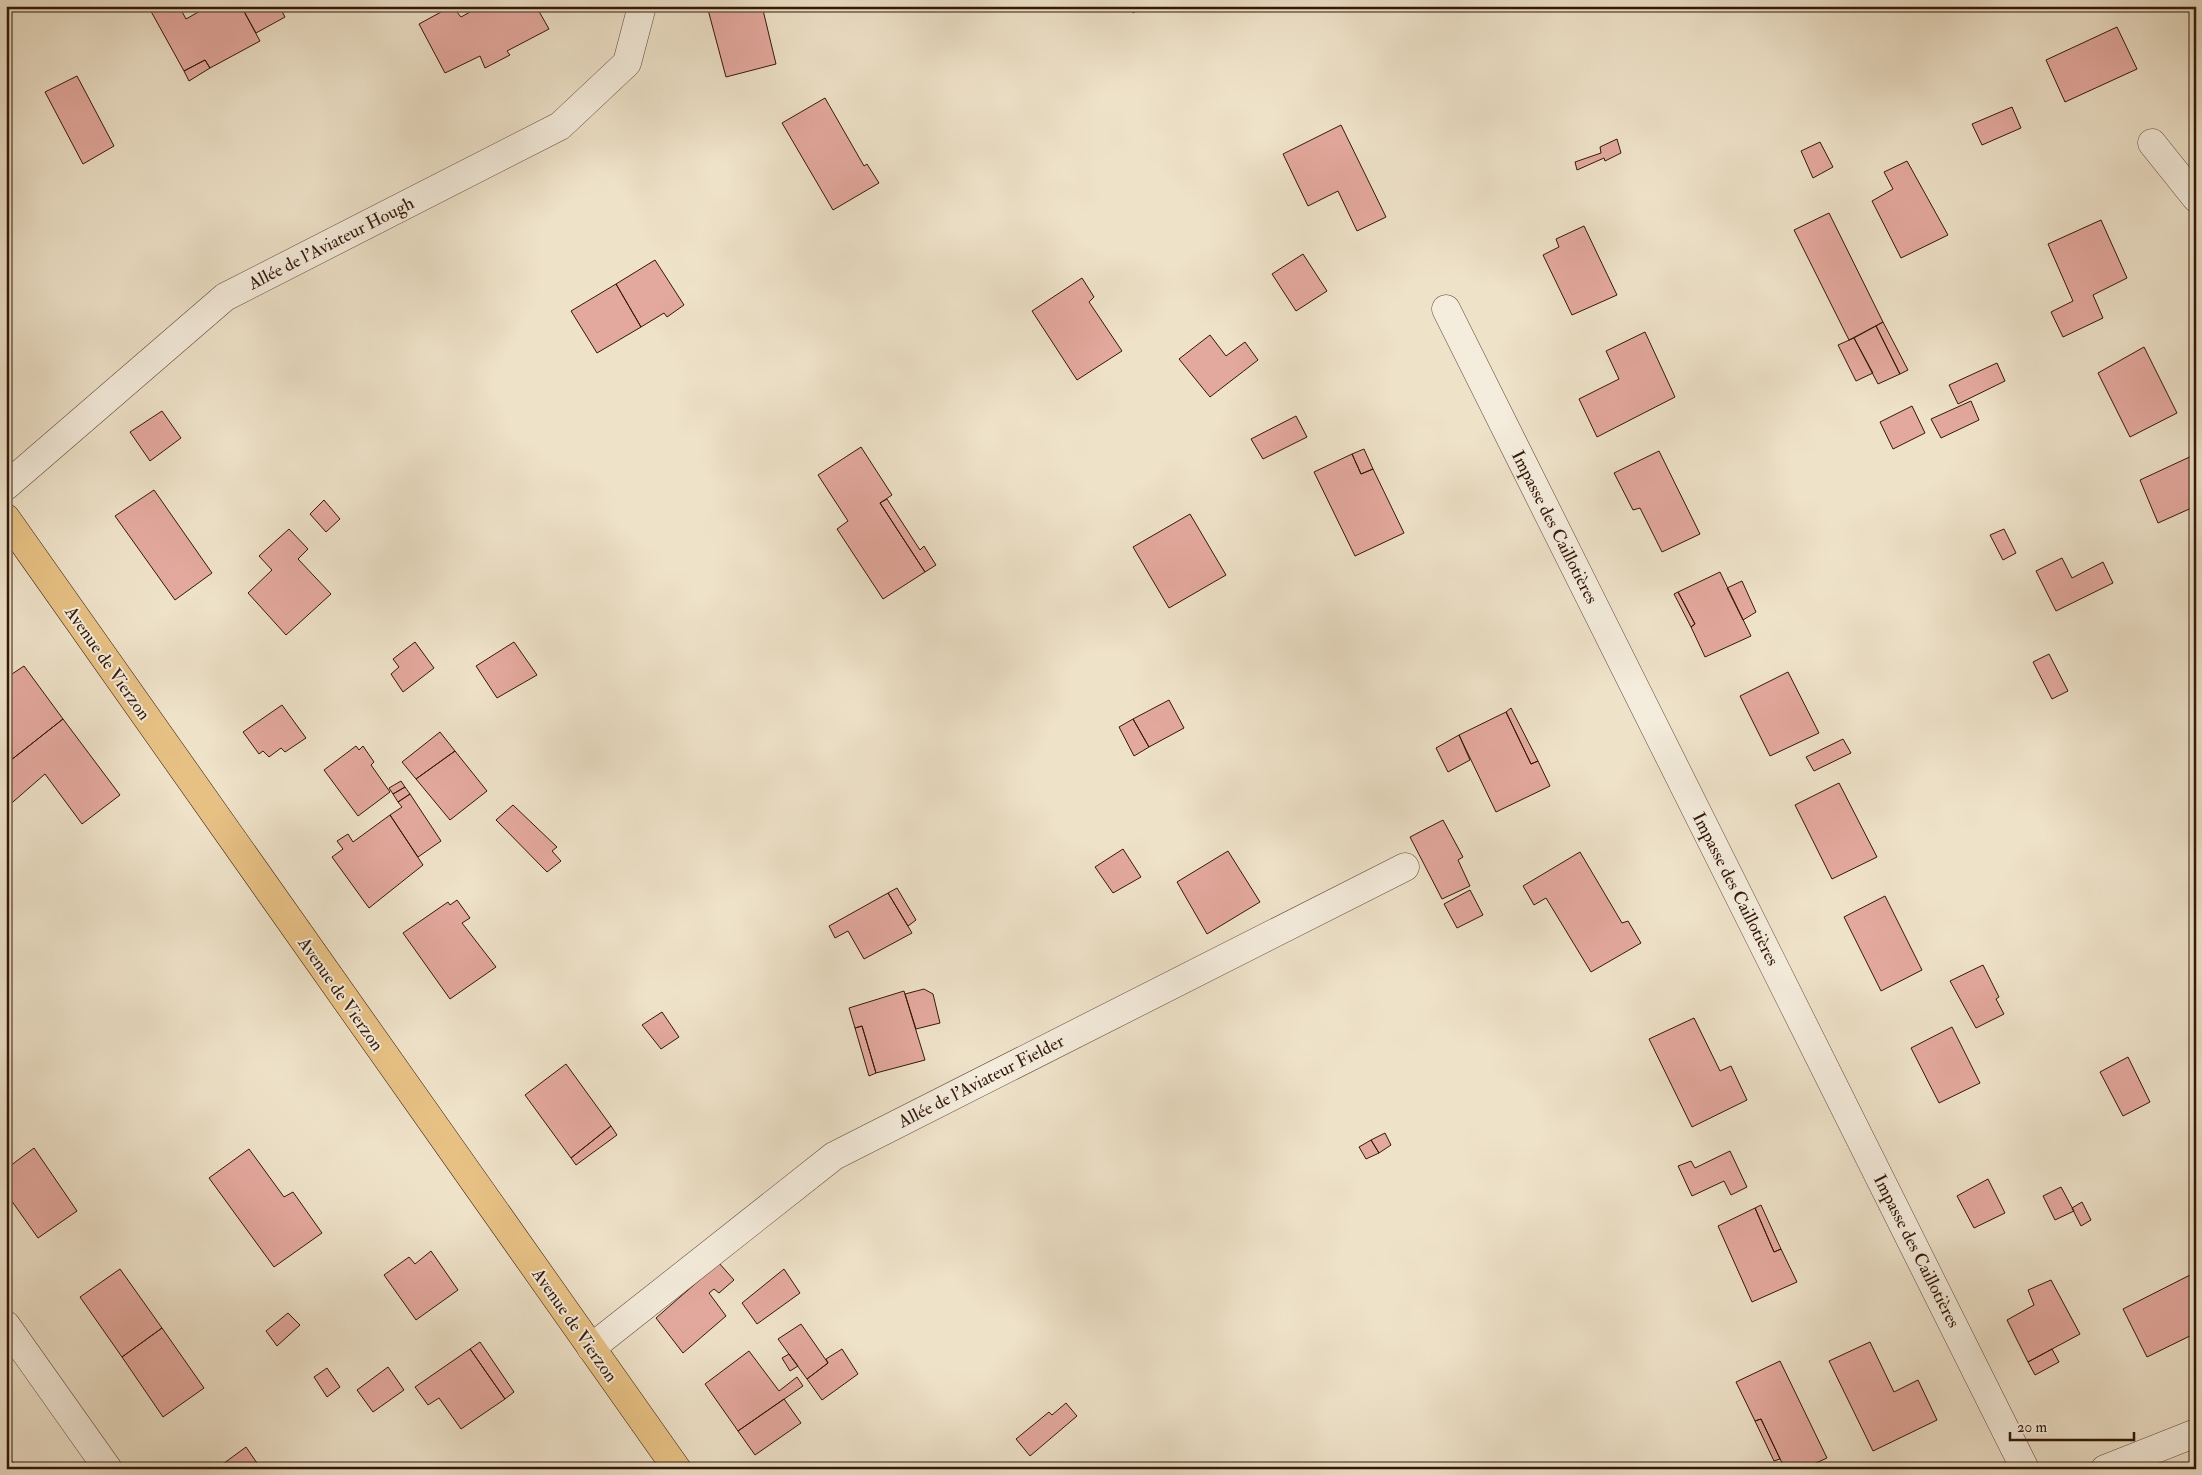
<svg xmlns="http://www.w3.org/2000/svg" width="2202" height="1475" viewBox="0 0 2202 1475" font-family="'IM FELL Double Pica',serif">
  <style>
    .building { fill: #e4a99e; stroke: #321808 }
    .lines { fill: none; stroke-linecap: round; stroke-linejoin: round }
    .minor-casing { stroke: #614a38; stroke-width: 29 }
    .major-casing { stroke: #321808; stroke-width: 29 }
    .minor { stroke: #f4ecdc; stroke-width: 28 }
    .major { stroke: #e7c184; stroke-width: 28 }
    .labels { text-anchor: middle; stroke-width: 4; stroke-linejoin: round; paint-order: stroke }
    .street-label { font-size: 18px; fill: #321808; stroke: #f4ecdc }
  </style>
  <rect width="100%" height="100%" fill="#eee2c9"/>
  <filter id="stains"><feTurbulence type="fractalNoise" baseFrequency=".004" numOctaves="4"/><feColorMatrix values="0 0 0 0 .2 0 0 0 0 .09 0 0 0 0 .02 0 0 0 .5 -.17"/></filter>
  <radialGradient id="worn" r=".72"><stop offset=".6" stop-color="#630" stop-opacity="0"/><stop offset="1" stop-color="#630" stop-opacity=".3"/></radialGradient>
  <path class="building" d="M148 6H179L186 19 209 6H241L260 41 210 68 205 60 184 71Z
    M241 6H279L285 17 256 33Z
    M452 6 461 17 481 6H536L549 29 507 51 510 55 485 68 480 56 445 73 419 24Z
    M707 6H762L776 64 726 77Z
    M1129 6H1144L1133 13Z
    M2117 27 2137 69 2065 102 2046 60Z
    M205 60 210 68 189 81 184 71Z
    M77 76 114 146 83 164 45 92Z
    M825 98 864 166 867 164 879 183 833 210 782 123Z
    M2012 107 2021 128 1982 145 1972 124Z
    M1341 125 1386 217 1357 231 1338 191 1308 206 1283 154Z
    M1617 139 1621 153 1605 161 1604 158 1577 170 1575 162 1601 153 1600 147Z
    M1820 142 1833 167 1813 178 1801 151Z
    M1907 161 1948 235 1901 258 1872 201 1893 189 1884 172Z
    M1829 213 1883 322 1849 340 1794 230Z
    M2101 220 2127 278 2093 295 2103 318 2063 337 2051 312 2073 301 2048 244Z
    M1584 226 1617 295 1572 315 1543 255 1559 247 1556 239Z
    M1303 254 1327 291 1296 311 1272 274Z
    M655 260 684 305 667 317 664 313 641 327 616 284Z
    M1082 278 1094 297 1089 302 1122 351 1077 380 1032 311Z
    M616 284 641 327 597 353 571 311Z
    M1883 322 1908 370 1900 374 1876 326Z
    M1876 326 1900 374 1878 384 1854 338Z
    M1645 332 1675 397 1597 437 1579 399 1619 379 1606 351Z
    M1210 335 1226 356 1245 342 1258 360 1210 397 1179 359Z
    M1854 338 1873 373 1856 381 1838 345Z
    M2144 347 2177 413 2130 437 2098 373Z
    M1997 363 2005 381 1958 404 1949 385Z
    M1971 401 1979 420 1941 438 1931 419Z
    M1912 406 1925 433 1893 449 1880 422Z
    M162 411 181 438 150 461 130 432Z
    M1296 416 1307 437 1263 459 1251 439Z
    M861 447 892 495 880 503 925 572 883 599 837 529 848 521 818 475Z
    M1364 449 1373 469 1361 474 1352 454Z
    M1659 451 1700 534 1662 552 1640 508 1633 510 1614 473Z
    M1352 454 1361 474 1373 469 1404 533 1355 556 1314 472Z
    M2196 454V506L2158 523 2140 480Z
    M154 490 212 573 175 600 115 516Z
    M887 499 920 550 924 546 936 565 925 572 880 503Z
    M324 500 340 519 326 532 310 514Z
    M1190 514 1226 575 1169 608 1133 547Z
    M289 529 308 549 298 559 331 594 286 635 248 593 272 570 259 556Z
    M2004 529 2016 553 2003 560 1990 535Z
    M2062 558 2072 578 2103 562 2113 583 2056 611 2036 571Z
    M1720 572 1751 636 1705 657 1691 627 1695 624 1678 592Z
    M1742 581 1756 612 1743 620 1727 588Z
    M1678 592 1695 624 1691 627 1674 594Z
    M415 642 434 668 403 692 391 674 399 667 393 659Z
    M514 642 537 675 497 698 476 666Z
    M2049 654 2068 691 2052 699 2033 662Z
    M24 666 63 719 6 764V678Z
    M1788 672 1819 733 1770 756 1740 696Z
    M1169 700 1184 728 1149 747 1133 719Z
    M282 705 306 738 285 752 281 748 269 757 263 751 259 754 243 732Z
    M1511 708 1538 761 1531 764 1506 712Z
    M1506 712 1531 764 1538 761 1550 786 1496 812 1459 735Z
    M63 719 120 795 82 824 45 774 6 808V764Z
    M1133 719 1149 747 1134 756 1119 727Z
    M440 732 455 751 416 779 402 762Z
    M1459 735 1470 760 1448 772 1436 748Z
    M1843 739 1851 753 1814 771 1806 757Z
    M356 746 359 750 363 746 374 762 371 765 390 792 358 816 324 770Z
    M455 751 487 791 450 820 416 779Z
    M401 781 405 787 393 794 389 788Z
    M1839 783 1877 857 1832 879 1795 805Z
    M405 787 410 794 398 802 393 794Z
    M410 794 441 841 418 857 390 815 402 807 398 802Z
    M513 805 557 847 552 851 561 861 547 872 496 820Z
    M390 815 423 865 369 908 332 857 343 849 337 841 348 834 353 842Z
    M1443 820 1463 857 1458 860 1470 886 1442 899 1410 837Z
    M1123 849 1141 877 1113 893 1095 867Z
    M1228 851 1260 902 1207 934 1177 882Z
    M1580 852 1622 923 1628 921 1641 943 1591 972 1546 898 1534 905 1523 886Z
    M897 888 916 920 908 926 888 893Z
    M1470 890 1483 915 1457 928 1444 904Z
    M888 893 912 933 864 959 848 931 835 938 829 926Z
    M1885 896 1922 970 1881 991 1844 917Z
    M457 900 470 918 462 923 496 967 450 999 403 933 448 902 450 905Z
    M1983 965 1999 997 1996 999 2004 1014 1976 1028 1950 981Z
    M924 989 933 994 940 1023 916 1029 905 994Z
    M904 991 925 1060 876 1073 862 1026 855 1028 849 1008Z
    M662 1012 679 1037 661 1049 642 1025Z
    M1694 1018 1720 1071 1731 1066 1747 1100 1692 1127 1649 1039Z
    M862 1026 876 1073 869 1076 855 1028Z
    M1952 1027 1980 1083 1939 1103 1911 1048Z
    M2128 1057 2150 1102 2123 1116 2100 1072Z
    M566 1064 611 1126 571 1158 525 1095Z
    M611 1126 617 1135 576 1165 571 1158Z
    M1385 1133 1391 1145 1379 1153 1371 1140Z
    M1371 1140 1379 1153 1366 1159 1359 1147Z
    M34 1148 77 1211 38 1238 6 1193V1169Z
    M249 1149 284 1197 293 1192 322 1233 274 1267 209 1178Z
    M1730 1151 1747 1187 1731 1195 1724 1181 1692 1196 1678 1166 1691 1161 1695 1168Z
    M1988 1179 2005 1213 1974 1228 1957 1196Z
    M2061 1187 2074 1211 2055 1220 2043 1196Z
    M2082 1202 2091 1220 2081 1226 2072 1208Z
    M1761 1205 1781 1249 1774 1252 1755 1208Z
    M1755 1208 1774 1252 1781 1249 1797 1282 1752 1302 1718 1226Z
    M431 1251 458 1290 416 1320 384 1275 409 1257 415 1264Z
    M719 1263 734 1280 719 1293 714 1289 709 1293 726 1316 683 1353 656 1318Z
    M120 1269 162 1328 122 1357 80 1297Z
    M784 1269 800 1293 757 1324 742 1303Z
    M2196 1272V1333L2147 1357 2123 1309Z
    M2051 1280 2080 1334 2028 1362 2007 1320 2034 1305 2028 1290Z
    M288 1313 300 1325 277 1346 266 1331Z
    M801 1324 828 1363 807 1379 778 1339Z
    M162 1328 204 1388 163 1417 122 1357Z
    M480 1342 514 1392 505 1399 470 1349Z
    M1870 1342 1894 1392 1918 1380 1937 1420 1873 1451 1829 1361Z
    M470 1349 505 1399 461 1429 439 1398 428 1405 415 1387Z
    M842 1349 858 1374 822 1400 807 1379 828 1363 826 1359Z
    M2052 1349 2059 1362 2035 1375 2028 1362Z
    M749 1351 779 1391 797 1377 803 1386 738 1431 705 1384Z
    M789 1354 798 1366 790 1371 782 1358Z
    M1780 1361 1827 1458 1803 1469H1785L1761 1419 1755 1421 1736 1382Z
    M388 1367 404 1390 373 1412 357 1390Z
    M327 1368 340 1387 327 1397 314 1377Z
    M784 1399 801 1423 755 1455 738 1431Z
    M1066 1403 1077 1416 1030 1456 1016 1439 1049 1412 1052 1415Z
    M1761 1419 1780 1459 1774 1461 1755 1421Z
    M246 1447 261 1469H216Z
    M6 1453 18 1469H6Z"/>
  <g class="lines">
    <defs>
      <path id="minor" d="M2152 143 2196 198
        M1446 309 2025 1469
        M6 486 225 297 560 126 627 63 642 6
        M6 1325 108 1469
        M591 1348 834 1156 1405 867
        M2105 1469 2196 1433"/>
      <path id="major" d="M6 518 677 1469"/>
    </defs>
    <use href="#minor" class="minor-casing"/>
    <use href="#major" class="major-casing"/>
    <use href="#minor" class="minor"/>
    <use href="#major" class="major"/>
  </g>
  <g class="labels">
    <g class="street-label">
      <text transform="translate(331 243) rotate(-27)" y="6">Allée de l'Aviateur Hough</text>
      <text transform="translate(1555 527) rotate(63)" y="6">Impasse des Caillotières</text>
      <text transform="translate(108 663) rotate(55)" y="6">Avenue de Vierzon</text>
      <text transform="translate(1736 889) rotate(63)" y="6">Impasse des Caillotières</text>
      <text transform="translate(341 994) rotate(55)" y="6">Avenue de Vierzon</text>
      <text transform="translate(981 1081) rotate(-27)" y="6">Allée de l'Aviateur Fielder</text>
      <text transform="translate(1917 1251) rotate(63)" y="6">Impasse des Caillotières</text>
      <text transform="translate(575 1325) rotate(55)" y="6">Avenue de Vierzon</text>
    </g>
  </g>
  <rect width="2202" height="1475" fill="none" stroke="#eee2c9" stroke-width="25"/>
  <rect x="8" y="8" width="2187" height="1460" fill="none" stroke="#321808" stroke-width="2.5"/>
  <rect x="12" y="12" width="2177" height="1450" fill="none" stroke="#321808"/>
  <path d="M2010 1432v8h124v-8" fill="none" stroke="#321808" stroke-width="2.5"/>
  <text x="2017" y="1432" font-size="15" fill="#321808" stroke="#f4ecdc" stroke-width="4" paint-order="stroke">20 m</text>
  <rect width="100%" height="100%" filter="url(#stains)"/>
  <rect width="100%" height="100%" fill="url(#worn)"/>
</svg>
